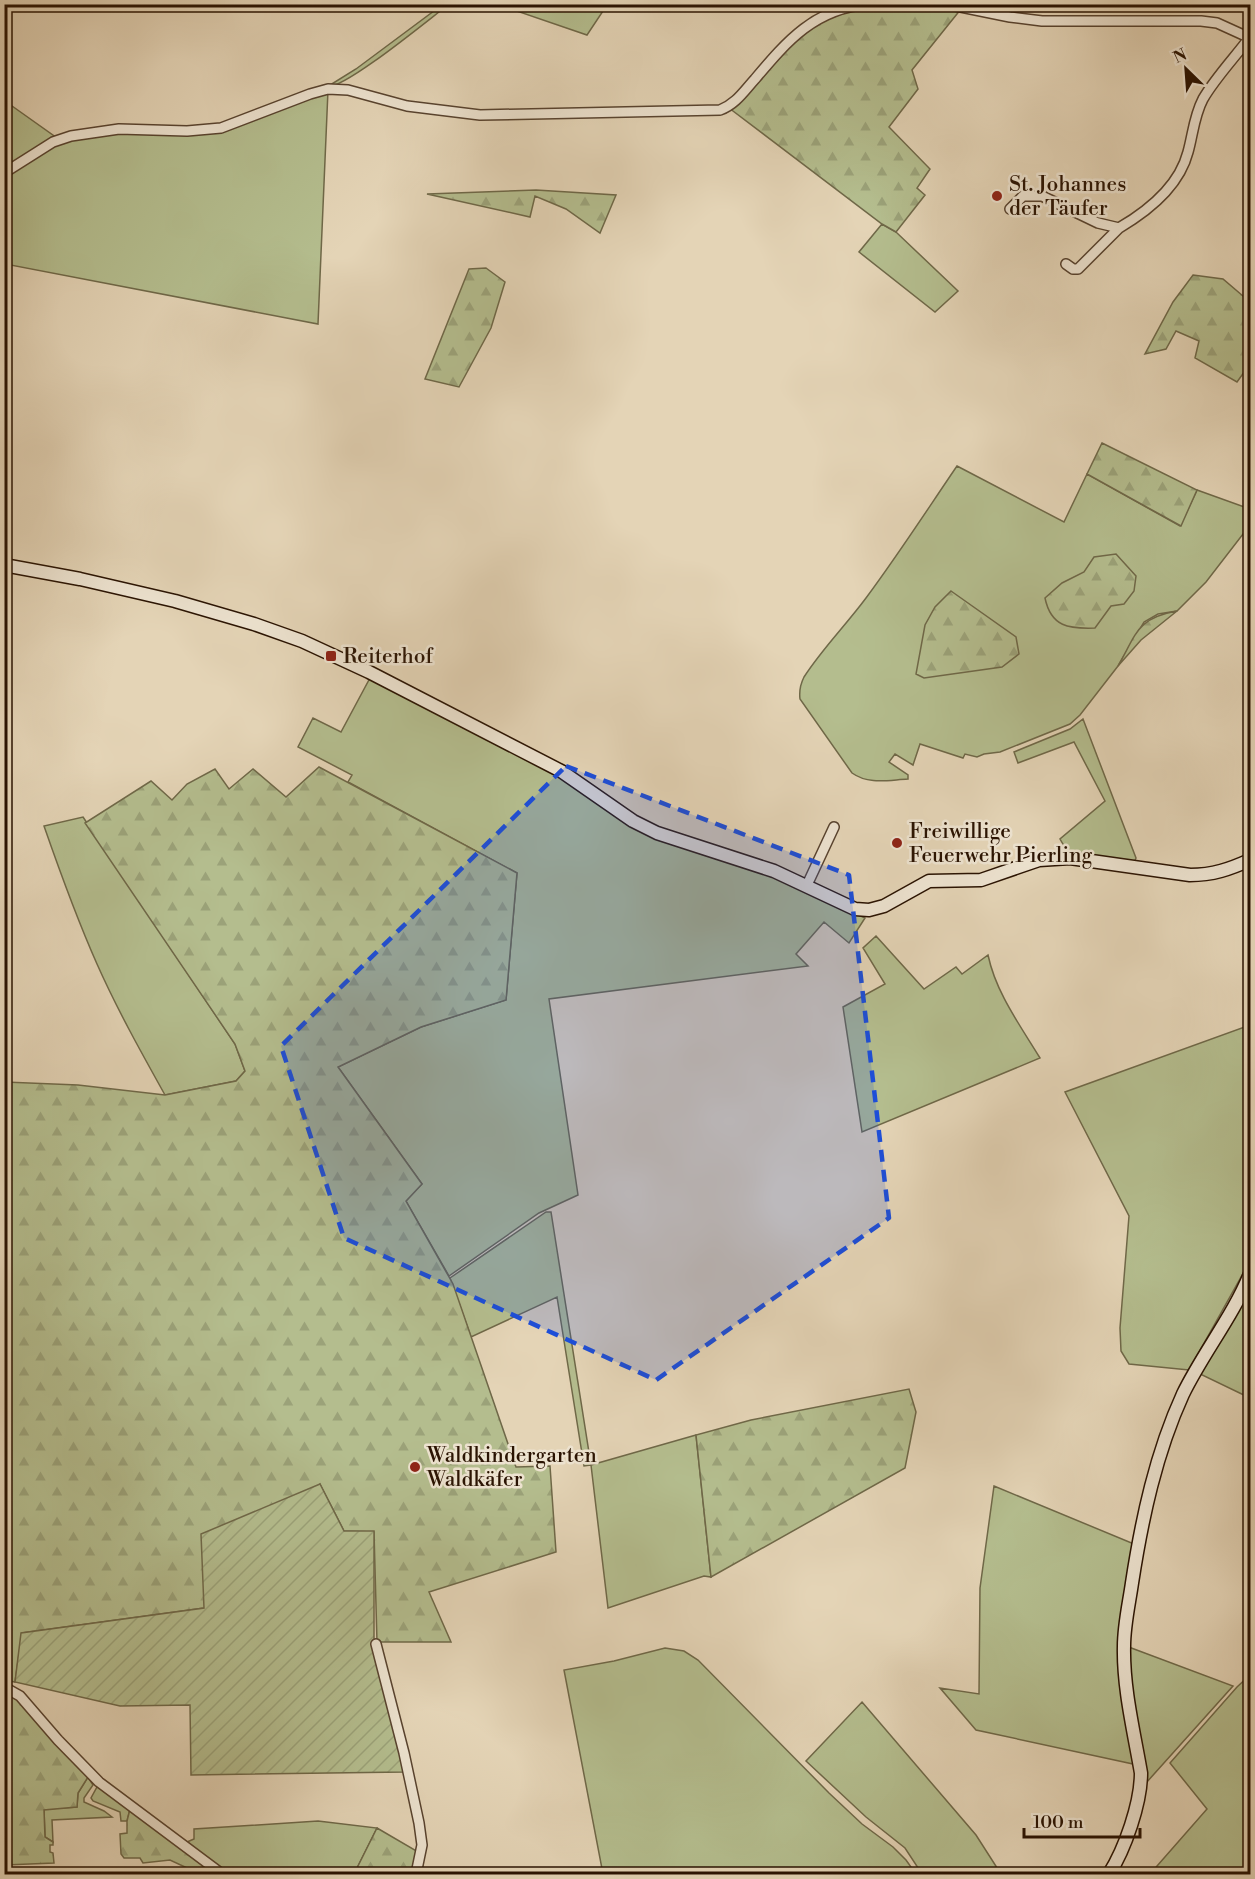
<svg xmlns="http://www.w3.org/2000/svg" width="1255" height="1879" viewBox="0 0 1255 1879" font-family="'Libre Bodoni',serif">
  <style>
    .green { fill: #b4bd8e; stroke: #6f6848; stroke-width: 1.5 }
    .forest { fill: url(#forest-firs); stroke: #6f6848; stroke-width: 1.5 }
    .garden { fill: url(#garden-furrows); stroke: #6f6848; stroke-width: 1.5 }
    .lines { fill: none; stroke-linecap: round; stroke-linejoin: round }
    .street-casing { stroke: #58432f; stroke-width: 12 }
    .secondary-casing { stroke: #2a1302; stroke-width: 15 }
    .street { stroke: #ede3d0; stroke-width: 9 }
    .secondary { stroke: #ede3d0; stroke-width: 12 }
    .marked { fill: #1d4ed8; fill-opacity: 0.2; stroke: #1d4ed8; stroke-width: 4.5; stroke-dasharray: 12 8; stroke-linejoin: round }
    .poi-dot { fill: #8f2418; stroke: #ede3d0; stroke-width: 2 }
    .labels { text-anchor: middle; stroke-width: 5; stroke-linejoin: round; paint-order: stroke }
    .poi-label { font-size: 21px; fill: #2a1302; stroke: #ede3d0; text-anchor: start }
  </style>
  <defs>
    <pattern id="forest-firs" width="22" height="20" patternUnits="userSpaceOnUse" patternTransform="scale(1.5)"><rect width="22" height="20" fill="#b4bd8e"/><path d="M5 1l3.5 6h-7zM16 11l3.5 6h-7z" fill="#9ba279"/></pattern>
    <pattern id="garden-furrows" width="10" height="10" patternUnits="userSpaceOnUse" patternTransform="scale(1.5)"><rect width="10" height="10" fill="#b4bd8e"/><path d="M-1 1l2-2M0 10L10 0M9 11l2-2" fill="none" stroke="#9ba279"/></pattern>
  </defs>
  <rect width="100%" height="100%" fill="#e4d4b6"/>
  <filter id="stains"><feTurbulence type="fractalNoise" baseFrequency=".00333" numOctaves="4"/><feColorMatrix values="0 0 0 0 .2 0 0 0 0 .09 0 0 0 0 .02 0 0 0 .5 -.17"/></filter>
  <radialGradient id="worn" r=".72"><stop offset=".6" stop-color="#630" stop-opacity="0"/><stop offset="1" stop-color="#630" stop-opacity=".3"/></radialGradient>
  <path class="green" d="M442 5H448C428 20 346 88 327 87L356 69Z
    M499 5H607L587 35Z
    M328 90 318 324 5 264 4 178 62 140 98 133 206 131Z
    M5 101 57 138 7 170 5 166Z
    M882 224 896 232 958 291 935 312 859 252Z
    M957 466 1064 522 1087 474 1180 526 1197 490 1250 509V525L1206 582 1177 611 1158 614 1144 622 1118 666 1080 715 1070 724 1000 752 984 754 977 757 965 754 963 758 920 744 913 765 895 754 889 762 908 775V779C888 780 869 785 852 773L800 699C799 691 800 685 804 677 822 649 846 625 866 598 898 555 927 510 957 466Z
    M370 678 560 775 632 825 773 875 865 918 849 943 824 922 796 954 808 966 549 999 578 1195 539 1213 449 1276 406 1201 422 1184 338 1067 421 1027 506 1000 517 873 348 782 352 775 298 747 313 718 341 732Z
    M1083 719 1136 858 1134 863 1058 853 1064 846 1060 839 1105 801 1074 742 1018 763 1014 752 1070 729Z
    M83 817 235 1044 245 1071 236 1081 165 1095C141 1052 117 1009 97 964 77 919 60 872 44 826Z
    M876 936 924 989 956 967 962 974 988 955C996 993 1020 1025 1040 1058L862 1132 843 1007 885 984 863 948Z
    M1250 1025V1261L1189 1370 1129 1364 1121 1351 1120 1328 1129 1216 1065 1092Z
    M546 1212H551L591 1465 696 1435 711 1577 704 1576 608 1608 591 1465 584 1466 557 1297 471 1337 450 1278Z
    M1239 1304 1250 1308V1398L1198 1373Z
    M994 1486 1134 1544 1120 1651 1133 1764 976 1730 940 1688 979 1694 980 1588Z
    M1126 1646 1233 1686 1146 1783Z
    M665 1648 684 1651 698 1660 829 1793 862 1824 893 1847 906 1860 916 1874H603L564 1670 614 1661Z
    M1250 1675V1874H1150L1207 1809 1170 1763 1237 1687Z
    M862 1702 976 1835 1001 1874H922L905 1848 866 1817 806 1761Z
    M88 1777 93 1785 84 1798V1802L104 1811 112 1817 52 1820 53 1842 45 1837 44 1809 77 1807 78 1793Z
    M97 1787 104 1790 130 1809 127 1821H121L120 1812 93 1801 91 1798Z
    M318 1821 377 1828 354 1874H229L187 1842 194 1839V1829Z"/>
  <path class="forest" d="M888 5H939L961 9 912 70 918 89 889 127 930 169 917 188 925 195 896 232 882 224 729 108 810 25 862 7Z
    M536 190 616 195 600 233 566 209 535 196 530 217 427 194Z
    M486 268 505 282 491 328 459 387 425 379 469 269Z
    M1193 275 1223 279 1250 302V364L1237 382 1195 358 1199 341 1176 331 1166 349 1145 354 1173 302Z
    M1102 443 1197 490 1181 526 1087 474Z
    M1116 554 1136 576 1134 591 1124 604 1111 606 1095 628C1069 629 1051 627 1045 598L1062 583 1084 572 1094 557Z
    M951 591 1016 637 1019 654 1002 667 924 678 916 674 925 625 935 607Z
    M1177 611 1141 640 1118 666C1137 633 1137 618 1177 611Z
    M319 767 517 873 506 1000 421 1027 338 1067 422 1184 406 1201 453 1284 516 1467 550 1466 556 1552 429 1592 451 1642H377L374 1532 344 1531 320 1484 204 1608 22 1633 15 1682 5 1680V1082L78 1085 165 1095 236 1081 245 1071 235 1044 85 823 151 781 172 800 187 784 215 769 229 789 253 769 286 797Z
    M909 1389 916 1412 905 1468 711 1577 696 1435 751 1420Z
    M4 1692 17 1699 88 1777 78 1793 77 1807 44 1810 45 1837 53 1842V1845H50V1852L53 1853 54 1863 5 1865Z
    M130 1809 209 1870 206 1874H200L170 1860 143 1863 140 1858H124L121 1854 120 1834 127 1833V1821Z
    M377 1828 420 1853 414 1874H354Z"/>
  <path class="garden" d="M320 1484 344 1531H374V1642L404 1772 191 1775 190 1705 120 1706 15 1682 21 1633 204 1608 201 1534Z"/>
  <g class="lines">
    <defs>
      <path id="street" d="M946 4 1010 17 1042 21H1201L1217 23 1250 38
        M4 173 53 142 71 136 119 129 187 131 221 128 310 94 328 89 348 90 407 106 480 115 720 110C736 104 744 91 755 79 787 41 815 8 869 4
        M1010 209 1023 196H1042L1098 223 1119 228C1148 211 1179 187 1188 152 1193 134 1194 116 1203 99 1215 78 1236 56 1250 37
        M1066 264 1073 269H1078L1119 228
        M807 885 834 827
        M376 1644 404 1753 419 1823 422 1845 416 1874
        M4 1687 20 1696 58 1740 99 1782 222 1874"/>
      <path id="secondary" d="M4 565 80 579 175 601 254 624 302 641 369 672 561 771 633 821 657 833 774 871 855 909 869 910 884 906 929 881 981 880 1039 860 1070 858 1190 875C1213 875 1230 869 1250 860
        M1109 1874C1125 1849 1141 1803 1141 1773 1134 1732 1123 1688 1124 1646 1124 1625 1129 1604 1132 1583 1142 1518 1156 1453 1183 1394 1203 1353 1233 1316 1250 1274"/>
    </defs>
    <use href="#street" class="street-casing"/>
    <use href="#secondary" class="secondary-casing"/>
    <use href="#street" class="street"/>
    <use href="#secondary" class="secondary"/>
  </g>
  <path class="marked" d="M566 766 849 875 889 1218 656 1380 344 1238 281 1046Z"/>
  <g class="poi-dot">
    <circle cx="997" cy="196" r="6"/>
    <rect x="325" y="650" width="12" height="12" rx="3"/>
    <circle cx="897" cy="843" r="6"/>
    <circle cx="415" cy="1467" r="6"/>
  </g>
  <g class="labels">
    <g class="poi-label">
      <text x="1009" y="191">St. Johannes<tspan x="1009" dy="24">der Täufer</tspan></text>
      <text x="343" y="663">Reiterhof</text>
      <text x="909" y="838">Freiwillige<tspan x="909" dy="24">Feuerwehr Pierling</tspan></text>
      <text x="427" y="1462">Waldkindergarten<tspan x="427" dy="24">Waldkäfer</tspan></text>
    </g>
  </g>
  <rect width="1255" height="1879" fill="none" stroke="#e4d4b6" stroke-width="24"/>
  <rect x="6" y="6" width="1243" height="1867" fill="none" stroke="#2a1302" stroke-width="3"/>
  <rect x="12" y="12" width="1231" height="1855" fill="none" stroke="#2a1302" stroke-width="1.5"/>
  <g transform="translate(1186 69) rotate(335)" stroke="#ede3d0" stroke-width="4.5" paint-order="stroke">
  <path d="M0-4.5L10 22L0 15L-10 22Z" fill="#2a1302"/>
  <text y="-9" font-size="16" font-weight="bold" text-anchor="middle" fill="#2a1302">N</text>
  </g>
  <path d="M1024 1828v9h116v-9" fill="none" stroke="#2a1302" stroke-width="3"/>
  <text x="1033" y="1828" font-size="18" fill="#2a1302" stroke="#ede3d0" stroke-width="4.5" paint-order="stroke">100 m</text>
  <rect width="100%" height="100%" filter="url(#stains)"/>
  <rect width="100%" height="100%" fill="url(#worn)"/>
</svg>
